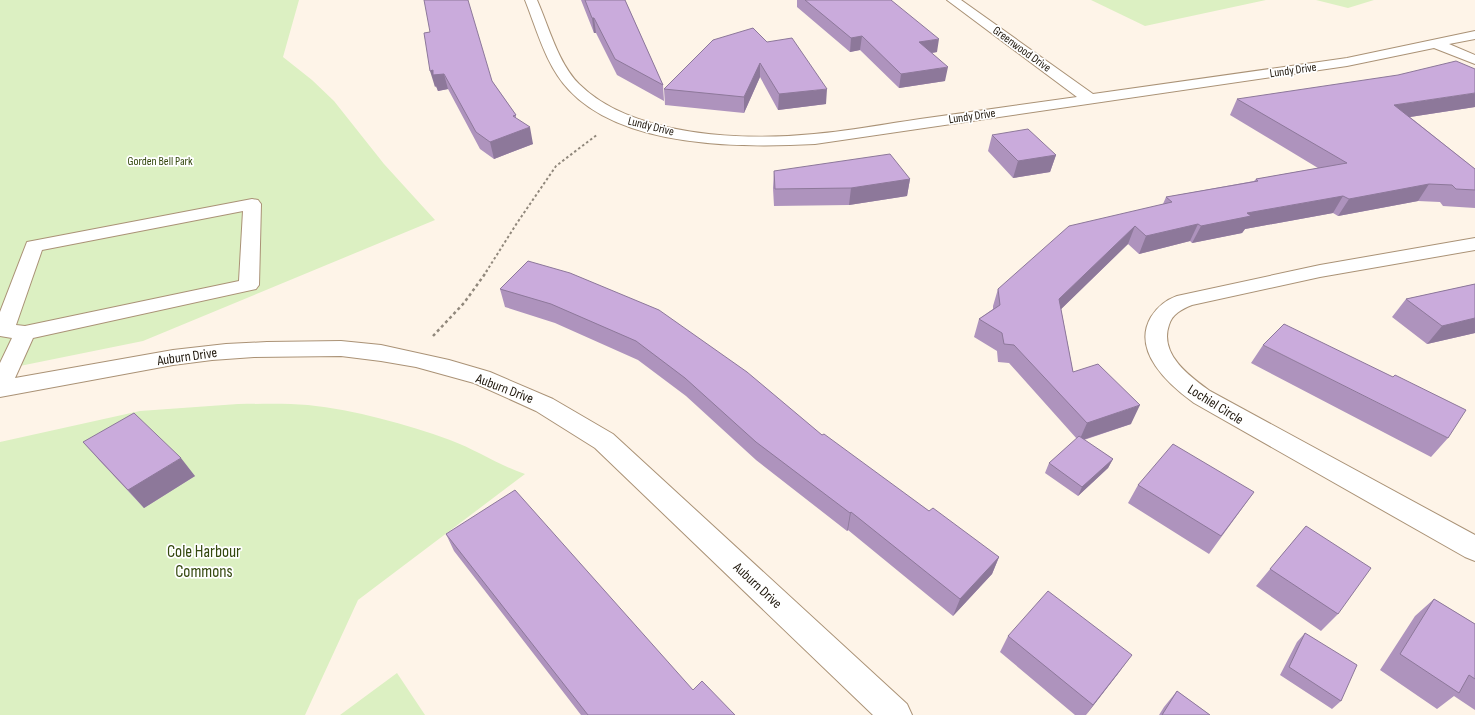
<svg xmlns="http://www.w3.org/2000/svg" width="1475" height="715" viewBox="0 0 1475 715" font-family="'Sofia Sans Condensed',sans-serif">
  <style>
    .green { fill: #dcf0c2 }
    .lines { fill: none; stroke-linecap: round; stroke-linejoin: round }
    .minor-casing { stroke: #aa9276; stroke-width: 2 }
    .path-far1 { stroke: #91887c; stroke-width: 2; stroke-dasharray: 2.5 2.5; stroke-linecap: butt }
    .path { stroke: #91887c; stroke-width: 2.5; stroke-dasharray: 3 3; stroke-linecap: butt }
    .minor { fill: #fff; fill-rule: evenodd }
    .wall { fill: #ae93bd }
    .shaded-wall { fill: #8d789a }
    .building { fill: #caabdc; stroke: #8d789a }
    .labels { text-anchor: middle; stroke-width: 3.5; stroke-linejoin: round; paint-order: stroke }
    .far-street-label { font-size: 12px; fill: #1e160b; stroke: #fff }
    .far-park-label { font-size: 12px; fill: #34480e; stroke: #fff }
    .street-label { font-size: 14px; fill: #1e160b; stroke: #fff }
    .near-park-label { font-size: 17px; fill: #34480e; stroke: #fff }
  </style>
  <rect width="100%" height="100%" fill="#fef4e8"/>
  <path class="green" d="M0 0H299L283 57 312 80 334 101 384 164 435 220 143 341 0 370Z
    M1091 0H1266L1145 26Z
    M1316 0H1374L1348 8Z
    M238 404C261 404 285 403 308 405 355 410 406 424 450 440 477 450 498 465 525 474L358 600 305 715H0V442L140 411Z
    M397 673 425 715H340Z"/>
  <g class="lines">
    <defs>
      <path id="minor" d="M525 0H537C549 27 558 63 579 84 632 137 744 141 814 134 850 131 885 124 920 119 973 112 1025 104 1077 97L947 0H961L1093 94 1347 58 1475 31V39L1449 44 1475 55V64L1434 48 1347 66 815 144C741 148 623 148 569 90 546 66 537 30 525 0Z
        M252 199 258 200 261 204 259 285 256 289 33 338 15 378 173 350 226 344 267 342 341 341 381 345 449 360 490 372 553 399 613 434 907 704 912 715H873L595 448 536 411 474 383 416 367 381 361 341 356 254 357 212 360 173 365 0 397V363L12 338 0 336V312L27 242ZM243 211 239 281 25 326 16 325 42 250Z
        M1475 238V250L1320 277 1192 305C1182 309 1172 314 1169 325 1159 354 1189 376 1210 391L1475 535V561L1465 557 1194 403C1169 385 1131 351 1151 317 1158 306 1166 300 1177 296L1320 265Z"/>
    </defs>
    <use href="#minor" class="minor-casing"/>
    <path class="path-far1" d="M486 272 517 223 556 166 598 134"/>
    <path class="path" d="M433 336 464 303 487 271"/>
    <use href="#minor" class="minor"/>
  </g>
  <path class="wall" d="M581 0H625L663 85 664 101 617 75 596 33H594Z
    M797 0H891L937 52 932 53 945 81 899 88 860 50 850 52 797 7Z
    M753 28 826 104 778 110 760 77 744 113 665 105 664 89Z
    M430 32 492 81 516 115V118L533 144 494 159 480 149 448 89 438 91 436 86 435 87Z
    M1237 99 1475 107 1410 117 1475 169V208L1443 206 1440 202 1418 201 1338 216 1333 213 1245 229 1242 233 1192 243 1190 241 1139 254 1128 244 1061 309 1073 372 1131 424 1084 440 1113 459 1108 468 1078 496 1045 473 1049 463 1077 439 1009 363 998 362 997 351 974 337 979 319 993 309V306L998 289 1163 204 1166 197 1254 181 1256 179 1318 168 1230 115Z
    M992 135 1056 155 1050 172 1013 178 988 151Z
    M774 171 910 179 907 196 849 205 774 206 773 188Z
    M528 261 822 435 929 511 999 557 992 574 953 616 848 530 847 531 756 460 686 396 638 360 555 323 505 307 500 289Z
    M1475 284V333L1427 344 1392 317 1406 299Z
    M1263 345 1448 438 1431 457 1251 363Z
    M83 442 195 476 144 508 99 460Z
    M1138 485 1254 492 1209 554 1128 503Z
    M1306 526 1338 614 1321 631 1256 586Z
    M446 534 693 690 735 715H581L454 551Z
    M1434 599 1475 624V710L1454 696 1437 709 1380 670 1415 616Z
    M1305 633 1341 701 1332 709 1280 675 1297 642Z
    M1008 636 1120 671 1086 715H1075L1000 652Z
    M1177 691 1210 715H1159L1164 707Z"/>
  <path class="shaded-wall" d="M592 18H594L596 33H594Z
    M862 36 860 50 850 52 851 38Z
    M939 39 937 52 917 55 919 42Z
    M760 63V77L744 113V97Z
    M948 67 945 81 899 88 901 74Z
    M433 70 444 74 448 89 438 91 436 86 435 87 430 71Z
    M827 89 826 104 778 110 779 94Z
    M1475 93V107L1384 121 1394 105Z
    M530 127 533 144 494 159 490 142Z
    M1056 155 1050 172 1013 178 1018 161Z
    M910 179 907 196 849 205 851 188Z
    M1429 184 1418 201 1338 216 1349 199Z
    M1343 196 1333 213 1245 229 1242 233 1192 243 1201 226 1247 213Z
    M1198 224 1190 241 1139 254 1146 236Z
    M1135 226 1128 244 1053 317 1059 299Z
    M1475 318V333L1427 344 1442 326Z
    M1140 405 1131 424 1079 441 1087 423Z
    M181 458 195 476 144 508 128 490Z
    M1113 459 1108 468 1078 496 1082 487Z
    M851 512 848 530 847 531 850 513Z
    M999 557 992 574 953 616 960 599Z
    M1132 655 1120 671 1086 715 1093 705Z"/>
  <path class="building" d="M424 0H468L492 81 516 115 513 116 530 127 490 142 476 132 444 74 433 75V70L430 71 424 33 430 32Z
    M585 0H625L663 85 615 59 594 18H592Z
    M805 0H891L939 39 919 42 948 67 901 74 862 36 851 38Z
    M753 28 767 42 792 38 827 89 779 94 760 63 744 97 664 89 713 40Z
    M1456 61 1475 69V93L1394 105 1475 169V190L1456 189 1452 185 1429 184 1349 199 1343 196 1247 213 1251 216 1201 226 1198 224 1146 236 1135 226 1059 299 1073 372 1098 364 1140 405 1087 423 1014 345 1004 344 1002 333 979 319 1000 305 998 289 1069 226 1172 202 1166 197 1258 181 1256 179 1347 163 1237 99 1398 75Z
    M1028 129 1056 155 1018 161 992 135Z
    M890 154 910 179 851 188 775 189 774 171Z
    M528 261 570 273 659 310 747 372 822 435 824 434 929 511 933 508 999 557 960 599 851 512 850 513 756 442 685 378 636 341 551 304 500 289Z
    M1475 284V318L1442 326 1406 299Z
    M1284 324 1393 377 1395 375 1466 410 1448 438 1263 345Z
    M134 413 181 458 128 490 83 442Z
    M1079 436 1113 459 1082 487 1049 463Z
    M1173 444 1254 492 1221 536 1138 485Z
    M515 490 693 690 702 681 735 715H588L446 534Z
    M1306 526 1371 568 1338 614 1270 569Z
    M1048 591 1132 655 1093 705 1008 636Z
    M1434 599 1475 624V679L1469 675 1459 693 1400 654Z
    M1305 633 1357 665 1341 701 1289 667Z
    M1177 691 1210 715H1162Z"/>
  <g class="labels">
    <g class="far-street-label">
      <text transform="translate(1022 49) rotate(36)" y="4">Greenwood Drive</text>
      <text transform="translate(1293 70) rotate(-8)" y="4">Lundy Drive</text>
      <text transform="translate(972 116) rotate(-8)" y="4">Lundy Drive</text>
      <text transform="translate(651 126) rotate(14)" y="4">Lundy Drive</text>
    </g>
    <g class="far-park-label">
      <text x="160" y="165">Gorden Bell Park</text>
    </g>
    <g class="street-label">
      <text transform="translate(187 356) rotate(-8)" y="5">Auburn Drive</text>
      <text transform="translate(505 388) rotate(21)" y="5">Auburn Drive</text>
      <text transform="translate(1216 404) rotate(32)" y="5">Lochiel Circle</text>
      <text transform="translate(758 585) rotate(43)" y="5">Auburn Drive</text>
    </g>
    <g class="near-park-label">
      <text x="204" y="557">Cole Harbour<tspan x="204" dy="20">Commons</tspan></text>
    </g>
  </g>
</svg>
